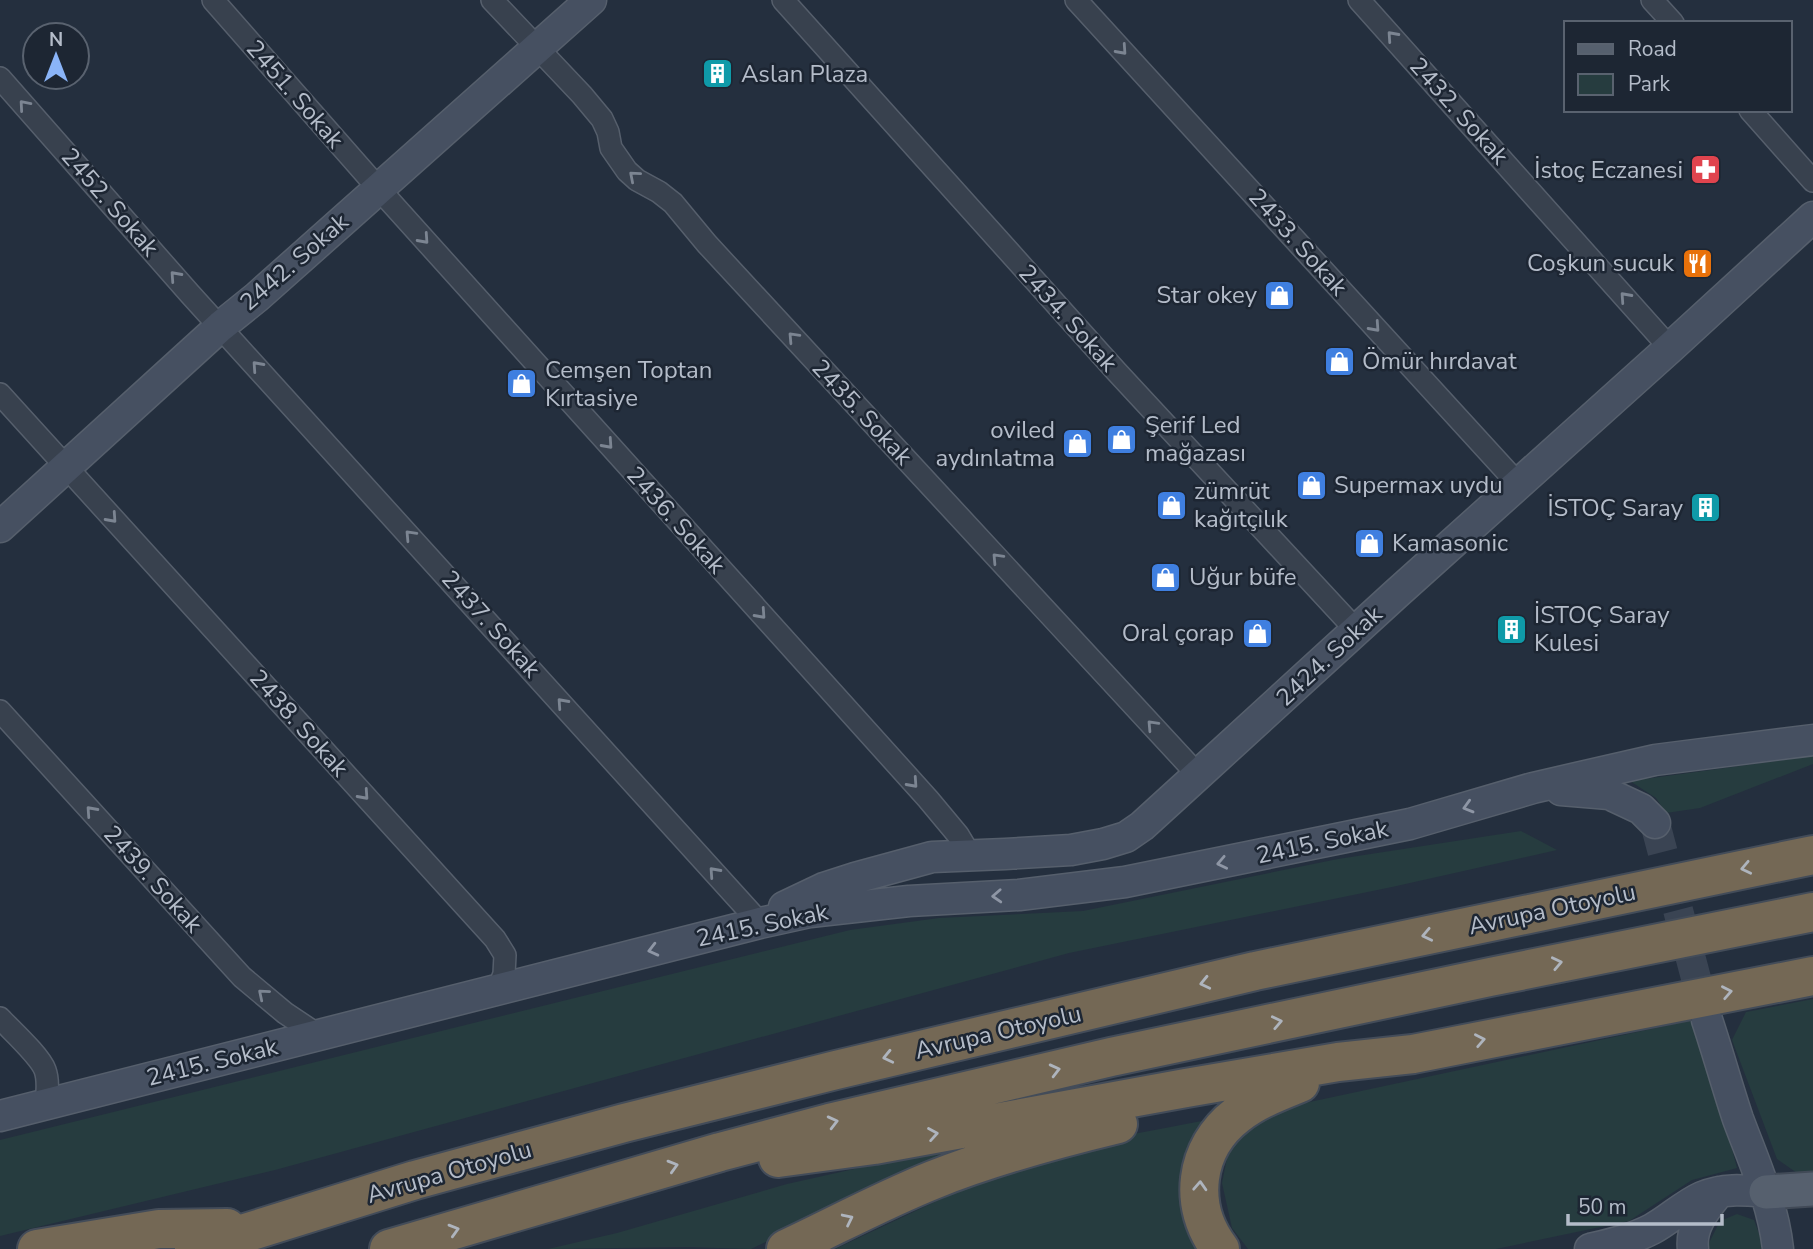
<svg xmlns="http://www.w3.org/2000/svg" width="1813" height="1249" viewBox="0 0 1813 1249" font-family="'Nunito Sans',sans-serif">
  <style>
    .green { fill: #263c3f }
    .lines { fill: none; stroke-linecap: round; stroke-linejoin: round }
    .secondary-tunnel { stroke: #3a4453; stroke-width: 30; stroke-dasharray: 30 15; stroke-linecap: butt }
    .street-casing { stroke: #565f6c; stroke-width: 24 }
    .secondary-casing { stroke: #565f6c; stroke-width: 33 }
    .primary-casing { stroke: #414a57; stroke-width: 37 }
    .highway-casing { stroke: #434c59; stroke-width: 42 }
    .street { stroke: #38414e; stroke-width: 21 }
    .secondary { stroke: #465061; stroke-width: 30 }
    .primary { stroke: #56606e; stroke-width: 33 }
    .highway { stroke: #746855; stroke-width: 38 }
    .oneway { stroke: #7c8592 }
    .oneway2 { stroke: #8e96a5 }
    .oneway3 { stroke: #aeb4bd }
    .labels { text-anchor: middle; stroke-width: 5; stroke-linejoin: round; paint-order: stroke }
    .poi-label { font-size: 24px; fill: #b4bcc9; stroke: #1d2633; text-anchor: start }
    .street-label { font-size: 24px; fill: #b4bcc9; stroke: #1d2633 }
  </style>
  <rect width="100%" height="100%" fill="#242f3e"/>
  <path class="green" d="M1813 756V764L1700 808 1666 813 1656 798 1630 781Z
    M1521 831 1557 850 1392 887 1069 953 275 1170 0 1236V1140L850 930 939 918 1083 911 1338 859Z
    M1813 999V1173H1797L1777 1159 1732 1040 1746 1012Z
    M1698 1019 1737 1168 1692 1180 1629 1221 1496 1249H1248L1232 1228 1222 1183 1231 1138 1268 1111Z
    M1207 1120 1206 1249H835L998 1172 1118 1137Z
    M966 1144 751 1249 688 1247 548 1249 617 1233 787 1184Z
    M1737 1214 1754 1220 1761 1239V1249H1710L1708 1245 1720 1221Z"/>
  <g class="lines">
    <path class="secondary-tunnel" d="M1655 823 1706 1016"/>
    <defs>
      <path id="street" d="M213 0 378 188 928 799 958 835 970 855
        M492 0 582 95 602 119 608 132 611 148 627 171 637 180 659 192 673 203 707 244 1198 775
        M783 0 1116 371 1357 631
        M1076 0 1519 485
        M1359 0 1670 348
        M1652 0 1673 23
        M0 78 190 294 760 923
        M1750 110 1813 181
        M0 394 495 939 505 955 504 974 498 990
        M0 711 242 977 285 1013 318 1035
        M0 1018C11 1030 40 1056 45 1070 49 1081 47 1094 46 1105"/>
      <path id="secondary" d="M0 527 221 326 257 297 591 0
        M1561 790 1609 794 1641 809 1655 823
        M784 907 824 888 855 878 932 857 1005 854 1071 850 1103 844 1126 837 1142 826 1198 775 1396 594 1670 348 1813 217
        M1707 1020C1718 1053 1727 1086 1738 1119 1754 1162 1773 1203 1778 1249
        M0 1116 760 923 810 912 909 901 1019 895 1125 882 1410 824 1533 788 1655 760 1813 740
        M1590 1249C1611 1244 1633 1239 1652 1229 1669 1220 1684 1205 1702 1197 1723 1188 1743 1190 1766 1192
        M1693 1249C1690 1226 1706 1208 1719 1192"/>
      <path id="primary" d="M1766 1192 1813 1189"/>
      <path id="highway" d="M778 1158 874 1145 1186 1088 1338 1062 1413 1054 1813 976
        M37 1249 159 1229 227 1228
        M194 1249 415 1180 624 1123 836 1070 1255 971 1813 855
        M389 1249 720 1152 829 1123 1111 1057 1490 977 1813 912
        M786 1249C835 1226 883 1200 933 1180 992 1156 1056 1139 1118 1124
        M1220 1249C1187 1206 1194 1148 1237 1115 1256 1100 1278 1092 1300 1083"/>
    </defs>
    <use href="#street" class="street-casing"/>
    <use href="#secondary" class="secondary-casing"/>
    <use href="#primary" class="primary-casing"/>
    <use href="#highway" class="highway-casing"/>
    <use href="#street" class="street"/>
    <use href="#secondary" class="secondary"/>
    <use href="#primary" class="primary"/>
    <use href="#highway" class="highway"/>
  </g>
  <defs><path id="oneway-chevron" d="M-2-3.5L2.5 0L-2 3.5" fill="none" stroke-width="1.6" stroke-linecap="round" stroke-linejoin="round" transform="scale(1.75)"/></defs>
  <g class="oneway">
    <use href="#oneway-chevron" transform="translate(1392 36) rotate(-132)"/>
    <use href="#oneway-chevron" transform="translate(1122 50) rotate(48)"/>
    <use href="#oneway-chevron" transform="translate(24 105) rotate(-131)"/>
    <use href="#oneway-chevron" transform="translate(634 176) rotate(-139)"/>
    <use href="#oneway-chevron" transform="translate(424 239) rotate(48)"/>
    <use href="#oneway-chevron" transform="translate(175 276) rotate(-132)"/>
    <use href="#oneway-chevron" transform="translate(1625 297) rotate(-132)"/>
    <use href="#oneway-chevron" transform="translate(1375 327) rotate(48)"/>
    <use href="#oneway-chevron" transform="translate(793 337) rotate(-133)"/>
    <use href="#oneway-chevron" transform="translate(257 366) rotate(-132)"/>
    <use href="#oneway-chevron" transform="translate(608 444) rotate(48)"/>
    <use href="#oneway-chevron" transform="translate(112 518) rotate(48)"/>
    <use href="#oneway-chevron" transform="translate(410 535) rotate(-133)"/>
    <use href="#oneway-chevron" transform="translate(997 558) rotate(-133)"/>
    <use href="#oneway-chevron" transform="translate(761 614) rotate(48)"/>
    <use href="#oneway-chevron" transform="translate(562 703) rotate(-132)"/>
    <use href="#oneway-chevron" transform="translate(1152 725) rotate(-133)"/>
    <use href="#oneway-chevron" transform="translate(913 783) rotate(48)"/>
    <use href="#oneway-chevron" transform="translate(364 795) rotate(48)"/>
    <use href="#oneway-chevron" transform="translate(91 811) rotate(-132)"/>
    <use href="#oneway-chevron" transform="translate(714 872) rotate(-132)"/>
    <use href="#oneway-chevron" transform="translate(263 994) rotate(-140)"/>
  </g>
  <g class="oneway2">
    <use href="#oneway-chevron" transform="translate(1468 807) rotate(164)"/>
    <use href="#oneway-chevron" transform="translate(1222 863) rotate(168)"/>
    <use href="#oneway-chevron" transform="translate(997 896) rotate(177)"/>
    <use href="#oneway-chevron" transform="translate(653 950) rotate(166)"/>
  </g>
  <g class="oneway3">
    <use href="#oneway-chevron" transform="translate(1746 868) rotate(168)"/>
    <use href="#oneway-chevron" transform="translate(1427 935) rotate(168)"/>
    <use href="#oneway-chevron" transform="translate(1557 963) rotate(-12)"/>
    <use href="#oneway-chevron" transform="translate(1205 983) rotate(167)"/>
    <use href="#oneway-chevron" transform="translate(1727 992) rotate(-11)"/>
    <use href="#oneway-chevron" transform="translate(1277 1022) rotate(-12)"/>
    <use href="#oneway-chevron" transform="translate(1480 1040) rotate(-11)"/>
    <use href="#oneway-chevron" transform="translate(888 1057) rotate(167)"/>
    <use href="#oneway-chevron" transform="translate(1055 1070) rotate(-14)"/>
    <use href="#oneway-chevron" transform="translate(833 1122) rotate(-14)"/>
    <use href="#oneway-chevron" transform="translate(933 1134) rotate(-10)"/>
    <use href="#oneway-chevron" transform="translate(673 1166) rotate(-16)"/>
    <use href="#oneway-chevron" transform="translate(1200 1186) rotate(-87)"/>
    <use href="#oneway-chevron" transform="translate(848 1219) rotate(-26)"/>
    <use href="#oneway-chevron" transform="translate(454 1230) rotate(-16)"/>
  </g>
  <defs>
    <symbol id="building-square" viewBox="-11 -11 22 22"><rect x="-9" y="-9" width="18" height="18" rx="4" fill="#0f9aa8" stroke="#1d2633"/><path d="M-4-6H4V6H1V3H-1V6H-4ZM-2.5-4.3h1.7v1.8h-1.7ZM.8-4.3h1.7v1.8H.8ZM-2.5-1h1.7V.8h-1.7ZM.8-1h1.7V.8H.8Z" fill="#fff"/></symbol>
    <symbol id="pharmacy-square" viewBox="-11 -11 22 22"><rect x="-9" y="-9" width="18" height="18" rx="4" fill="#e0444e" stroke="#1d2633"/><path d="M-2-6h4v4h4v4h-4v4h-4v-4h-4v-4h4Z" fill="#fff"/></symbol>
    <symbol id="restaurant-square" viewBox="-11 -11 22 22"><rect x="-9" y="-9" width="18" height="18" rx="4" fill="#e8710a" stroke="#1d2633"/><path d="M-5-6h1v4h1v-4h1v4h1v-4h1v5L-1.5 .5V6h-2V.5L-5-1ZM5-6V6H3V1.5H1.5Q1.5-4 5-6Z" fill="#fff"/></symbol>
    <symbol id="shop-square" viewBox="-11 -11 22 22"><rect x="-9" y="-9" width="18" height="18" rx="4" fill="#3f7fe0" stroke="#1d2633"/><path d="M-5-2.5h2.3a2.7 3.5 0 0 1 5.4 0H5L5.5 6h-11ZM-1.5-2.5h3a1.5 2.3 0 0 0-3 0Z" fill="#fff"/></symbol>
  </defs>
  <g fill-rule="evenodd">
    <use href="#building-square" x="700" y="56" width="35" height="35"/>
    <use href="#pharmacy-square" x="1688" y="152" width="35" height="35"/>
    <use href="#restaurant-square" x="1680" y="246" width="35" height="35"/>
    <use href="#shop-square" x="1262" y="278" width="35" height="35"/>
    <use href="#shop-square" x="1322" y="344" width="35" height="35"/>
    <use href="#shop-square" x="504" y="366" width="35" height="35"/>
    <use href="#shop-square" x="1104" y="422" width="35" height="35"/>
    <use href="#shop-square" x="1060" y="426" width="35" height="35"/>
    <use href="#shop-square" x="1294" y="468" width="35" height="35"/>
    <use href="#shop-square" x="1154" y="488" width="35" height="35"/>
    <use href="#building-square" x="1688" y="490" width="35" height="35"/>
    <use href="#shop-square" x="1352" y="526" width="35" height="35"/>
    <use href="#shop-square" x="1148" y="560" width="35" height="35"/>
    <use href="#building-square" x="1494" y="612" width="35" height="35"/>
    <use href="#shop-square" x="1240" y="616" width="35" height="35"/>
  </g>
  <g class="labels">
    <g class="poi-label">
      <text x="741" y="82">Aslan Plaza</text>
      <text x="1683" y="178" text-anchor="end">İstoç Eczanesi</text>
      <text x="1674" y="271" text-anchor="end">Coşkun sucuk</text>
      <text x="1257" y="303" text-anchor="end">Star okey</text>
      <text x="1362" y="369">Ömür hırdavat</text>
      <text x="545" y="378">Cemşen Toptan<tspan x="545" dy="28">Kırtasiye</tspan></text>
      <text x="1145" y="433">Şerif Led<tspan x="1145" dy="28">mağazası</tspan></text>
      <text x="1055" y="438" text-anchor="end">oviled<tspan x="1055" dy="28">aydınlatma</tspan></text>
      <text x="1334" y="493">Supermax uydu</text>
      <text x="1194" y="499">zümrüt<tspan x="1194" dy="28">kağıtçılık</tspan></text>
      <text x="1683" y="516" text-anchor="end">İSTOÇ Saray</text>
      <text x="1392" y="551">Kamasonic</text>
      <text x="1189" y="585">Uğur büfe</text>
      <text x="1534" y="623">İSTOÇ Saray<tspan x="1534" dy="28">Kulesi</tspan></text>
      <text x="1234" y="641" text-anchor="end">Oral çorap</text>
    </g>
    <g class="street-label">
      <text transform="translate(295 94) rotate(49)" y="8">2451. Sokak</text>
      <text transform="translate(1459 111) rotate(48)" y="8">2432. Sokak</text>
      <text transform="translate(110 202) rotate(49)" y="8">2452. Sokak</text>
      <text transform="translate(1298 242) rotate(48)" y="8">2433. Sokak</text>
      <text transform="translate(294 262) rotate(-41)" y="8">2442. Sokak</text>
      <text transform="translate(1068 318) rotate(48)" y="8">2434. Sokak</text>
      <text transform="translate(862 412) rotate(47)" y="8">2435. Sokak</text>
      <text transform="translate(676 520) rotate(48)" y="8">2436. Sokak</text>
      <text transform="translate(491 624) rotate(48)" y="8">2437. Sokak</text>
      <text transform="translate(1329 656) rotate(-43)" y="8">2424. Sokak</text>
      <text transform="translate(299 723) rotate(48)" y="8">2438. Sokak</text>
      <text transform="translate(1322 842) rotate(-12)" y="8">2415. Sokak</text>
      <text transform="translate(153 879) rotate(48)" y="8">2439. Sokak</text>
      <text transform="translate(1552 909) rotate(-12)" y="8">Avrupa Otoyolu</text>
      <text transform="translate(762 925) rotate(-12)" y="8">2415. Sokak</text>
      <text transform="translate(998 1032) rotate(-13)" y="8">Avrupa Otoyolu</text>
      <text transform="translate(212 1062) rotate(-14)" y="8">2415. Sokak</text>
      <text transform="translate(449 1172) rotate(-16)" y="8">Avrupa Otoyolu</text>
    </g>
  </g>
  <rect x="1564" y="21" width="228" height="91" fill="#1d2633" stroke="#59626f" stroke-width="2"/>
  <rect x="1578" y="44" width="35" height="10" fill="#56606e" stroke="#59626f" stroke-width="2"/>
  <text x="1628" y="56" font-size="21" fill="#b4bcc9">Road</text>
  <rect x="1578" y="74" width="35" height="21" fill="#263c3f" stroke="#59626f" stroke-width="2"/>
  <text x="1628" y="91" font-size="21" fill="#b4bcc9">Park</text>
  <g transform="translate(56 56)"><circle r="33" fill="#1d2633" stroke="#59626f" stroke-width="2"/>
  <path d="M0-5L12 26L0 18L-12 26Z" fill="#8ab4f8"/>
  <text y="-10" font-size="19" font-weight="bold" text-anchor="middle" fill="#b4bcc9">N</text>
  </g>
  <path d="M1568 1214v10h154v-10" fill="none" stroke="#b4bcc9" stroke-width="3.5"/>
  <text x="1578" y="1214" font-size="21" fill="#b4bcc9" stroke="#1d2633" stroke-width="5" paint-order="stroke">50 m</text>
</svg>
